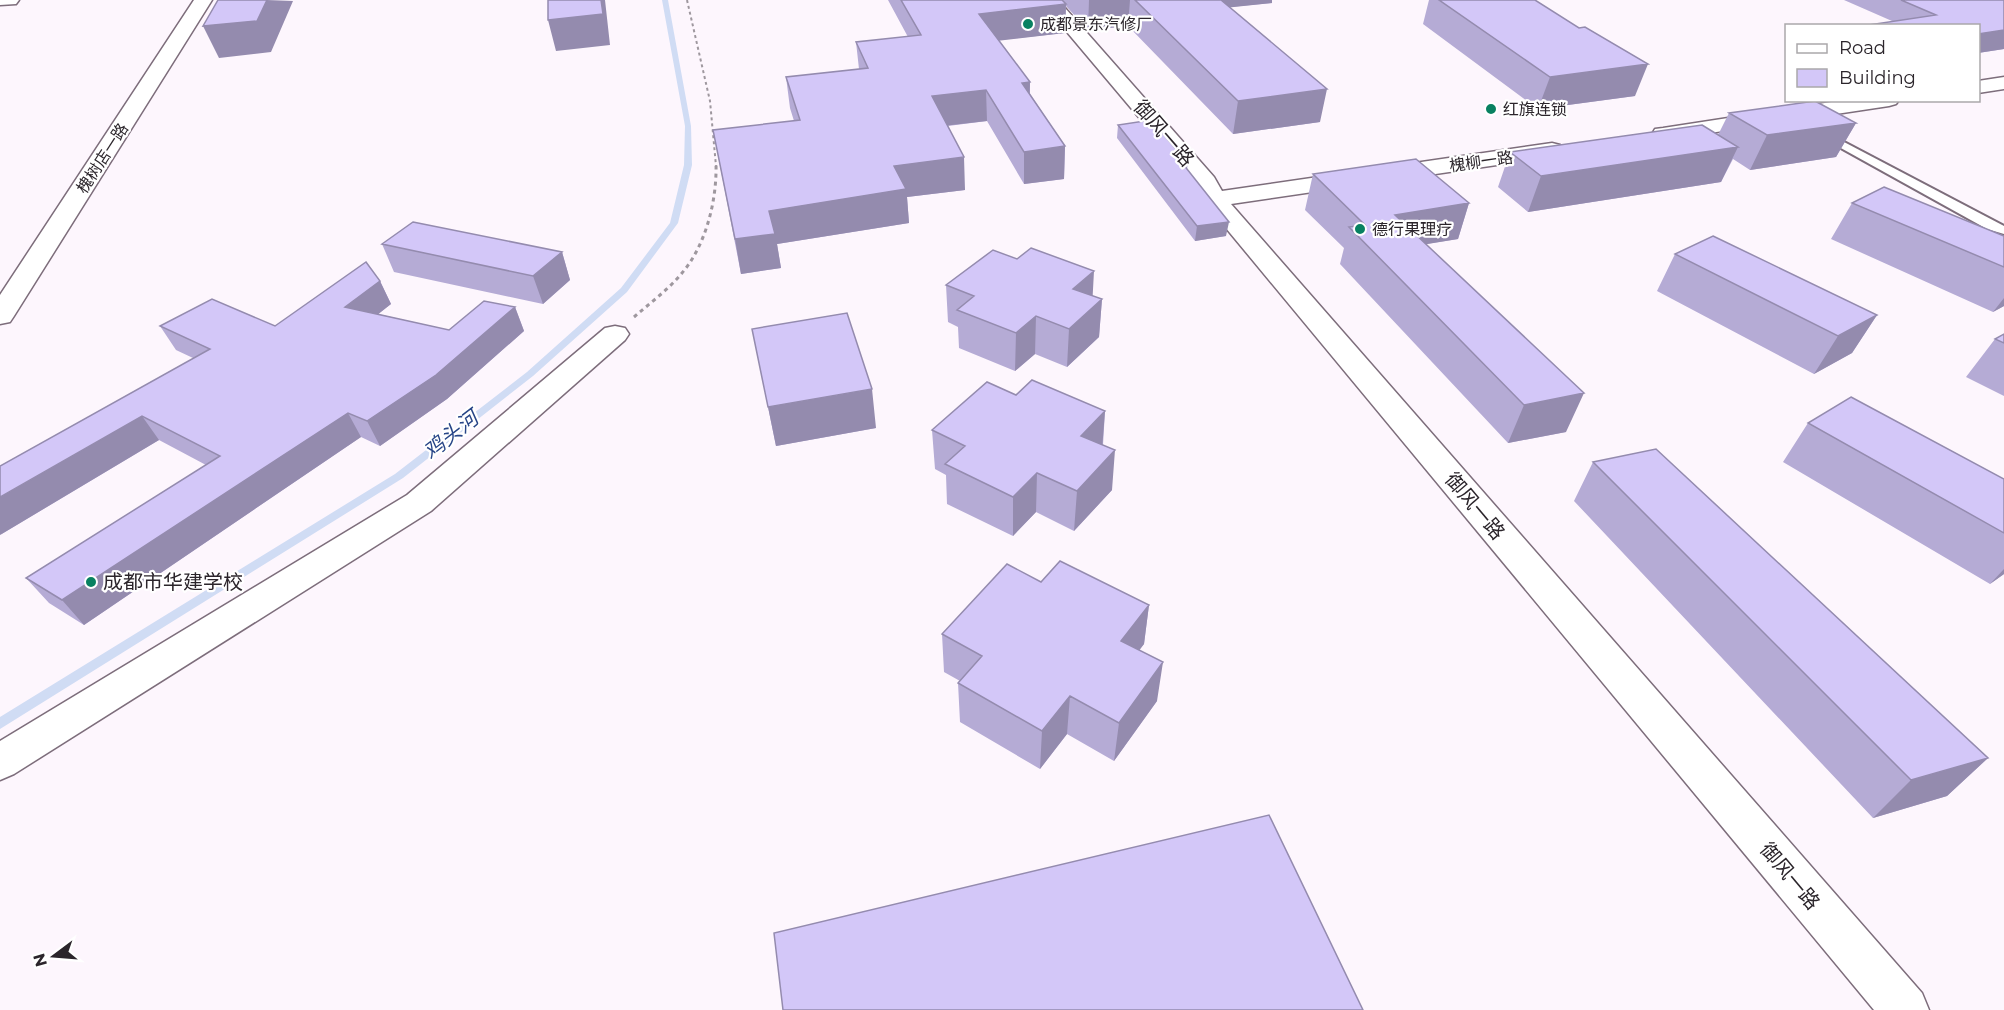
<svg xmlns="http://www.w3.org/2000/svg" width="2004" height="1010" viewBox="0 0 2004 1010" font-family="Montserrat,'Noto Sans SC',sans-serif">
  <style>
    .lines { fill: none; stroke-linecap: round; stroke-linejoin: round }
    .stream { fill: #d0dcf4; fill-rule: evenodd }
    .lane-casing { stroke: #7d6d7b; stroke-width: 4 }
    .street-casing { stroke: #7d6d7b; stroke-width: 3 }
    .path-far1 { stroke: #9e979e; stroke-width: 2; stroke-dasharray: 3 3; stroke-linecap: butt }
    .path { stroke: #9e979e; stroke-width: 3; stroke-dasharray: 4 4; stroke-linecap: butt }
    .lane { fill: #fff; fill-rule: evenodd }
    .street { fill: #fff; fill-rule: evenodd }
    .wall { fill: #b5abd5 }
    .shaded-wall { fill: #948bae }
    .building { fill: #d3c7f8; stroke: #948bae; stroke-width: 1.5 }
    .poi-dot { fill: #088161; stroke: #fff; stroke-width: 2 }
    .labels { text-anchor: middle; stroke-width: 4.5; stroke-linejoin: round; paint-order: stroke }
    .far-poi-label { font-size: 16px; fill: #2b252b; stroke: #fff; text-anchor: start }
    .far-street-label { font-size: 16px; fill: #2b252b; stroke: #fff }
    .street-label { font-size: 20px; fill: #2b252b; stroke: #fff }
    .poi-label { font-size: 20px; fill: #2b252b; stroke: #fff; text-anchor: start }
    .water-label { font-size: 21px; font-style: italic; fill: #274587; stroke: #fff }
  </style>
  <rect width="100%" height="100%" fill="#fdf6fd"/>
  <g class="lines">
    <path class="stream" d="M662 0H668L691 126 692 165 678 223 627 292 533 376 403 478 0 729V717L395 474 527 372 621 288 670 223 684 165 685 126Z"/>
    <defs>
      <path id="lane" d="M1825 132 2004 226V234L1987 229 1821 137 1820 135Z"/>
      <path id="street" d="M0 0H19L16 4 0 5Z
        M194 0H212L14 316 10 322 0 324V295Z
        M1040 0H1058L1214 177 1222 191 1552 143 1560 145 1563 150 1560 155 1552 157 1231 204 1922 993 1929 1010H1874L1206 204 1195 184Z
        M2004 77V89L1978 93V81Z
        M1844 100H1899L1896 104 1889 106 1663 140 1655 139 1652 134 1655 129 1663 128Z
        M615 326 625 328 629 334 625 340 431 511 14 774 0 780V741L407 495 605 328Z"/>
    </defs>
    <use href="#lane" class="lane-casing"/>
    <use href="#street" class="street-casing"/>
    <path class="path-far1" d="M687 0 710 101 716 166"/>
    <path class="path" d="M634 317C650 303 668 290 682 273 706 245 717 200 716 164"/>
    <use href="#lane" class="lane"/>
    <use href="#street" class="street"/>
  </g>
  <path class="wall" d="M888 0H1272V3L1230 7 1320 122 1233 134 1128 26 1088 30 1066 6 1065 33 999 40 1030 82V94L1065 146 1064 179 1024 184 987 121 948 126 965 190 907 197 909 223 777 244 781 268 741 274 713 130 794 121 790 108 786 77 859 69 856 42 908 37Z
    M1429 0H1535L1635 96 1538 109 1423 24Z
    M1844 0H2004V49L1978 53V26L1892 21Z
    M1729 113 1856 123 1836 157 1750 170 1733 159 1721 182 1528 212 1498 187 1510 152 1718 135Z
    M1118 125 1188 163 1187 169 1226 236 1195 241 1117 138Z
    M1313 174 1469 203 1458 239 1426 244 1566 432 1508 443 1340 264 1344 248 1305 210Z
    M1852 203 2004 236V306L1993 312 1831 239Z
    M382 244 562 252 570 280 543 304 394 272Z
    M1675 254 1877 315 1852 353 1814 374 1657 291Z
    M380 281 391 304 378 314 449 330 515 307 524 331 447 399 380 446 361 437 84 625 49 603 26 578 206 465 159 440 0 535 193 358 176 350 160 326H275Z
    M946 285 1093 296 1102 299 1099 337 1067 367 1035 354 1015 371 959 348 958 327 948 322Z
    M752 329 876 428 776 446Z
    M2004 334V396L1966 377 1995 339Z
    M1016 395 1105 411 1103 445 1112 490 1074 531 1036 512 1013 536 947 504 946 475 935 469 932 430Z
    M1808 423 2004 479V574L1990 584 1783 462Z
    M1593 462 1988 758 1947 796 1873 818 1574 501Z
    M1041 582 1149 605 1144 644 1139 650 1157 701 1114 761 1067 734 1040 769 960 722 958 683 960 681 944 672 942 634Z"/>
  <path class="shaded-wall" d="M267 0 293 1 271 52 219 58 203 26Z
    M601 0H605L610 45 556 51 548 20Z
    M1089 0H1130L1128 26 1088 30Z
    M1197 0H1272V3L1196 11Z
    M1066 4 1065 33 979 43V14Z
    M2004 30V49L1978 53V34Z
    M1648 64 1635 96 1538 109 1550 77Z
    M1030 82 1029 113 1022 83Z
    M1327 89 1320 122 1233 134 1238 101Z
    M986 90 987 121 934 127 932 96Z
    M1856 123 1836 157 1750 170 1767 135Z
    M1065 146 1064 179 1024 184V152Z
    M1738 147 1721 182 1528 212 1541 176Z
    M964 157 965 190 907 197 909 223 777 244 781 268 741 274 735 239 769 211 894 166Z
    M1469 203 1458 239 1385 251 1395 215Z
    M1229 222 1226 236 1195 241 1197 226Z
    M562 252 570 280 543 304 533 276Z
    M1094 271 1092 308 1073 289Z
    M380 281 391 304 357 331 345 307Z
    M2004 298V306L1993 312Z
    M1102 299 1099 337 1067 367 1069 329Z
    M515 307 524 331 447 399 380 446 367 421Z
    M1877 315 1852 353 1814 374 1838 336Z
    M1036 316 1035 354 1015 371 1016 333Z
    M872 389 876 428 776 446 768 407Z
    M1584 393 1566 432 1508 443 1524 405Z
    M1105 411 1102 450 1081 436Z
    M348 413 361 437 84 625 62 600Z
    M142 416 159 440 0 535V497Z
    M1115 450 1112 490 1074 531 1077 491Z
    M1037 473 1036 512 1013 536V497Z
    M2004 569V574L1990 584Z
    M1149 605 1144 644 1117 680 1121 641Z
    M1163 662 1157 701 1114 761 1119 723Z
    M1070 696 1067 734 1040 769 1042 731Z
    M1988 758 1947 796 1873 818 1911 780Z"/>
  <path class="building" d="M218 0H267L257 21 203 26Z
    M548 0H601L603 14 548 20Z
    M901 0H1062L1066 4 979 14 1030 82 1022 83 1065 146 1024 152 986 90 932 96 964 157 894 166 906 189 769 211 775 234 735 239 713 130 800 120 786 77 868 68 856 42 921 35Z
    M1135 0H1221L1327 89 1238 101Z
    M1439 0H1535L1579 28 1585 27 1648 64 1550 77Z
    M1901 0H2004V30L1978 34V26H1862L1936 15Z
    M1815 101 1856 123 1767 135 1729 113Z
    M1151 120 1188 163 1183 164 1229 222 1197 226 1118 125Z
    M1702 125 1738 147 1541 176 1510 152Z
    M1416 159 1469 203 1395 215 1584 393 1524 405 1349 227 1365 225 1313 174Z
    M1884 187 2004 236V267L1852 203Z
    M413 222 562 252 533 276 382 244Z
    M1713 236 1877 315 1838 336 1675 254Z
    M1031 248 1094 271 1073 289 1102 299 1069 329 1036 316 1016 333 957 310 974 296 946 285 993 250 1017 259Z
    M366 262 380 281 345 307 449 330 484 301 515 307 436 375 367 421 348 413 62 600 26 578 220 456 142 416 0 497V466L210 349 160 326 212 299 275 326Z
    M847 313 872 389 768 407 752 329Z
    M2004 334V343L1995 339Z
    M1032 380 1105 411 1081 436 1115 450 1077 491 1037 473 1013 497 945 464 965 446 932 430 987 382 1016 395Z
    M1851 397 2004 479V533L1808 423Z
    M1656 449 1988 758 1911 780 1593 462Z
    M1060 561 1149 605 1121 641 1163 662 1119 723 1070 696 1042 731 958 683 982 656 942 634 1007 564 1041 582Z
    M1269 815 1363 1010H783L774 933Z"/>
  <g class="poi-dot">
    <circle cx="1028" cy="24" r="6"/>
    <circle cx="1491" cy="109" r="6"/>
    <circle cx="1360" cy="229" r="6"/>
    <circle cx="91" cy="582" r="6"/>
  </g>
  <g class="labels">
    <g class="far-poi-label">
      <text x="1040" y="30">成都景东汽修厂</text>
      <text x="1503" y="115">红旗连锁</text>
      <text x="1372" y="235">德行果理疗</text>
    </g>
    <g class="far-street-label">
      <text transform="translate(102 158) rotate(-57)" y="6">槐树店一路</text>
      <text transform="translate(1481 161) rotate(-8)" y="6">槐柳一路</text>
    </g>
    <g class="street-label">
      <text transform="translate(1164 133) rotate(49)" y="7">御风一路</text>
      <text transform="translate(1475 506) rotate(50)" y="7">御风一路</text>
      <text transform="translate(1790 876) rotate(50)" y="7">御风一路</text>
    </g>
    <g class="poi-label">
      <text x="103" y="589">成都市华建学校</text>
    </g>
    <g class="water-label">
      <text transform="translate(451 435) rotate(-38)" y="7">鸡头河</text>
    </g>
  </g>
  <rect x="1785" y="24" width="195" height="78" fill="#ffffff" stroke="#aaa8aa" stroke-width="1.5"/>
  <rect x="1797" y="44" width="30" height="9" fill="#ffffff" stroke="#aaa8aa" stroke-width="1.5"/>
  <text x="1839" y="54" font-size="18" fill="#2b252b">Road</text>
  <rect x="1797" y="69" width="30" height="18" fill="#d3c7f8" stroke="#aaa8aa" stroke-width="1.5"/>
  <text x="1839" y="84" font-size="18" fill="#2b252b">Building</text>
  <g transform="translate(54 956) rotate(254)" stroke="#ffffff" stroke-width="4.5" paint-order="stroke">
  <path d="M0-4.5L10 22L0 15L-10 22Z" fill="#2b252b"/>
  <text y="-9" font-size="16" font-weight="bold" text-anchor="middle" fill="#2b252b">N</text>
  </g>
</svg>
